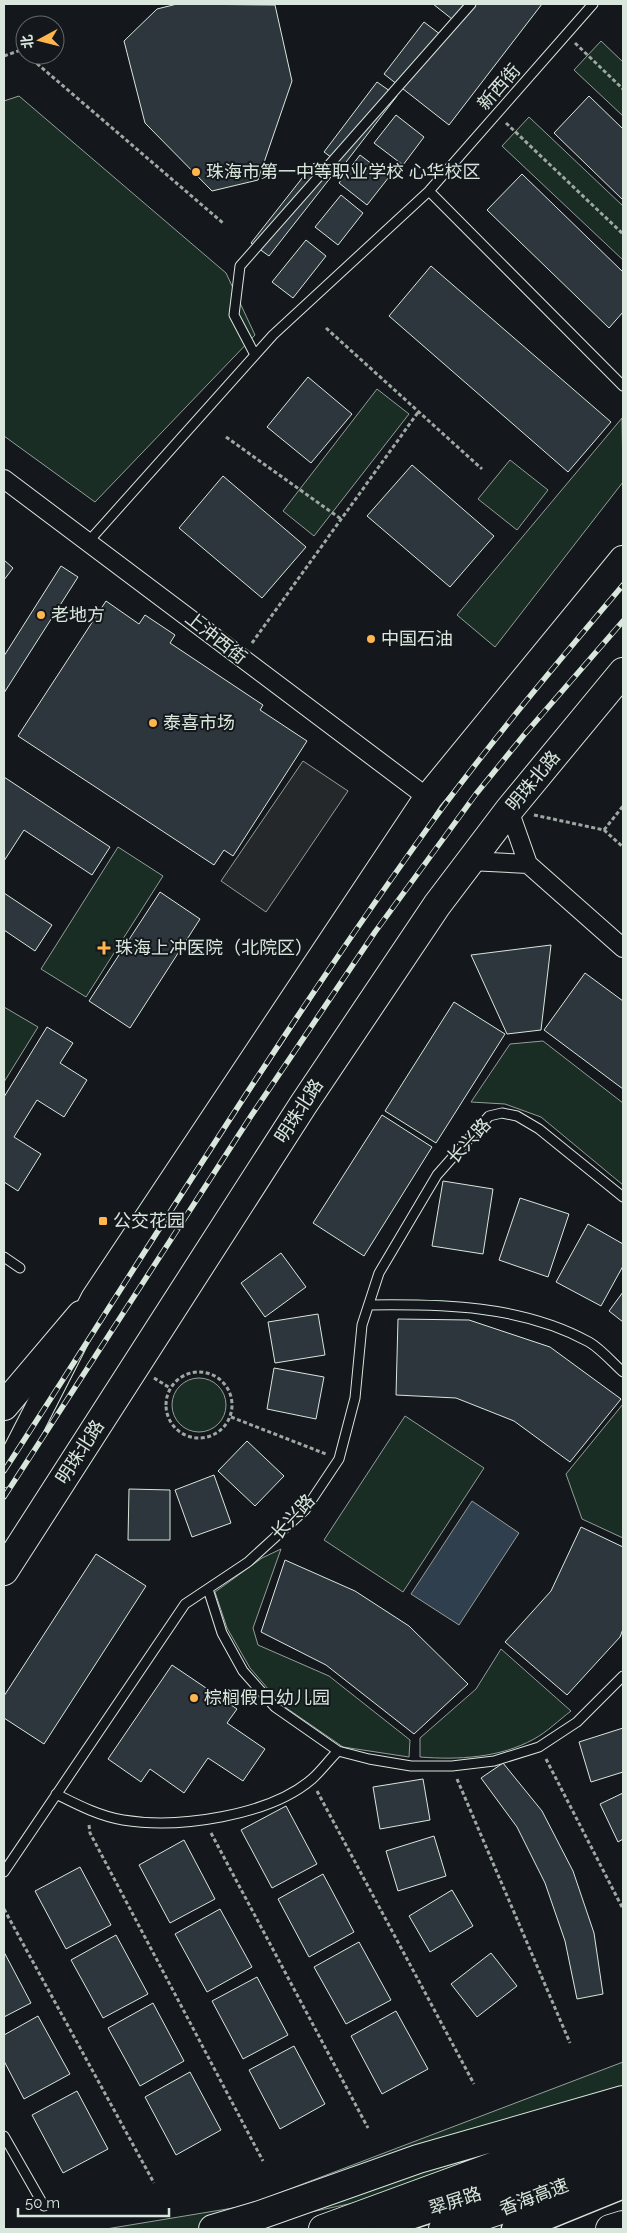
<svg xmlns="http://www.w3.org/2000/svg" width="627" height="2233" viewBox="0 0 627 2233" font-family="Raleway,'Noto Sans SC',sans-serif">
  <style>
    .green { fill: #1a2d24; stroke: #939e99 }
    .parking { fill: #24282b; stroke: #939e99 }
    .water { fill: #2f3f4d; stroke: #939e99 }
    .building { fill: #2c363c; stroke: #d8e6dc }
    .lines { fill: none; stroke-linecap: round; stroke-linejoin: round }
    .lane-casing { stroke: #d8e6dc; stroke-width: 11 }
    .street-casing { stroke: #d8e6dc; stroke-width: 20 }
    .secondary-casing { stroke: #d8e6dc; stroke-width: 29 }
    .primary-casing { stroke: #d8e6dc; stroke-width: 30 }
    .highway-casing { stroke: #d8e6dc; stroke-width: 30 }
    .path { stroke: #9da8a2; stroke-width: 3; stroke-dasharray: 4 2.5; stroke-linecap: butt }
    .lane { stroke: #14181c; stroke-width: 9 }
    .street { stroke: #14181c; stroke-width: 18 }
    .secondary { stroke: #14181c; stroke-width: 26 }
    .primary { stroke: #14181c; stroke-width: 28 }
    .highway { stroke: #14181c; stroke-width: 28 }
    .rail-casing { stroke: #d8e6dc; stroke-width: 5.5 }
    .rail { stroke: #14181c; stroke-width: 4; stroke-dasharray: 11; stroke-linecap: butt }
    .poi-dot { fill: #ffb74d; stroke: #14181c; stroke-width: 2 }
    .labels { text-anchor: middle; stroke-width: 4; stroke-linejoin: round; paint-order: stroke }
    .street-label { font-size: 18px; fill: #d8e6dc; stroke: #14181c }
    .poi-label { font-size: 18px; fill: #d8e6dc; stroke: #14181c; text-anchor: start }
  </style>
  <rect width="100%" height="100%" fill="#14181c"/>
  <path class="green" d="M601 41 623 62V116L574 70Z
    M19 96 226 273 255 335 95 502 4 436V101Z
    M529 117 623 206V260L502 146Z
    M377 389 409 414 314 536 283 511Z
    M622 418 623 482 495 647 457 615Z
    M510 460 548 490 517 530 478 499Z
    M118 847 163 876 86 997 41 969Z
    M4 1007 38 1027 4 1082Z
    M543 1041 623 1103V1185L541 1117 505 1104 471 1102 510 1044Z
    M172 1405a27 27 0 1 1 54 0a27 27 0 1 1-54 0Z
    M623 1404V1538L582 1519 566 1474Z
    M405 1416 484 1468 403 1592 324 1540Z
    M281 1549 253 1628 258 1645 329 1676 410 1740 409 1757 343 1747 282 1705 250 1668 227 1628 215 1592 262 1558Z
    M501 1649 571 1711C559 1720 547 1732 534 1739 500 1758 458 1760 420 1757V1738L476 1689Z
    M623 2062V2115L424 2188 231 2229H106L245 2206Z"/>
  <path class="parking" d="M303 761 348 791 266 912 221 881Z"/>
  <path class="water" d="M472 1501 519 1533 459 1625 411 1594Z"/>
  <path class="building" d="M177 4 275 5 292 81 258 180 212 191 145 123 124 41 157 9Z
    M433 4H542L449 125 384 74 424 22 445 38 457 23Z
    M377 82 397 96 343 166 324 152Z
    M589 96 623 129V200L554 133Z
    M396 115 424 137 403 165 374 143Z
    M360 155 389 177 367 205 339 183Z
    M314 163 331 177 269 256 251 243Z
    M522 174 623 272V312L609 328 487 210Z
    M341 195 363 213 338 245 315 227Z
    M306 240 326 256 293 298 272 282Z
    M431 266 611 422 568 472 389 316Z
    M308 377 352 414 311 463 267 427Z
    M412 465 494 536 450 587 367 516Z
    M223 476 306 547 262 598 179 528Z
    M4 560 13 568 4 580Z
    M61 566 78 577 4 693V656Z
    M106 601 139 624 145 615 175 635 170 643 263 705 260 710 307 741 233 856 224 850 214 865 18 736Z
    M4 777 110 847 92 875 24 830 4 861Z
    M160 892 200 919 130 1028 89 1001Z
    M4 893 52 925 35 951 4 930Z
    M551 945 541 1030 507 1034 471 955Z
    M585 973 623 1001V1089L544 1030Z
    M454 1002 505 1034 436 1143 385 1111Z
    M47 1027 73 1043 60 1063 87 1080 64 1117 37 1100 14 1137 41 1154 18 1191 4 1182V1097Z
    M382 1115 432 1147 364 1256 313 1223Z
    M443 1181 493 1189 483 1254 432 1246Z
    M520 1198 569 1214 548 1277 499 1260Z
    M588 1224 623 1244V1266L601 1306 556 1282Z
    M281 1253 306 1287 265 1317 241 1283Z
    M623 1292V1322L609 1311Z
    M318 1314 325 1355 275 1363 268 1322Z
    M398 1319 469 1320 550 1347 621 1399 570 1462 514 1421 456 1398 396 1395Z
    M274 1368 324 1377 316 1419 267 1409Z
    M247 1441 284 1476 255 1506 218 1471Z
    M214 1475 231 1523 192 1537 175 1490Z
    M129 1489 170 1490V1540H128Z
    M581 1527 623 1547V1629L620 1637 567 1695 505 1642 551 1591Z
    M96 1554 146 1586 44 1744 4 1718V1696Z
    M285 1560 355 1591 409 1626 468 1684 414 1734 326 1665 261 1632Z
    M172 1665 237 1709 227 1723 265 1749 243 1781 208 1758 184 1793 150 1769 141 1782 108 1759Z
    M623 1728V1772L591 1782 579 1742Z
    M503 1763 542 1811 573 1871 594 1933 603 1994 577 1999 565 1941 545 1883 517 1827 481 1778Z
    M423 1779 430 1820 380 1829 373 1787Z
    M623 1793V1839L618 1842 600 1804Z
    M286 1806 317 1864 272 1888 241 1830Z
    M434 1836 446 1876 398 1891 386 1851Z
    M184 1840 215 1899 170 1923 139 1865Z
    M80 1867 111 1925 66 1949 35 1891Z
    M323 1874 354 1932 309 1957 278 1899Z
    M452 1890 473 1926 430 1952 409 1916Z
    M220 1909 252 1967 207 1992 175 1934Z
    M116 1935 148 1994 103 2018 71 1960Z
    M359 1942 391 2000 346 2024 314 1967Z
    M4 1952 31 2003 4 2017Z
    M491 1953 517 1986 477 2017 451 1984Z
    M257 1977 288 2035 243 2059 212 2001Z
    M153 2003 184 2061 140 2086 108 2028Z
    M396 2011 428 2069 382 2094 351 2036Z
    M38 2016 70 2074 24 2099 4 2061V2035Z
    M294 2046 325 2104 280 2129 249 2070Z
    M190 2072 221 2130 176 2155 145 2097Z
    M77 2091 108 2149 63 2173 32 2115Z"/>
  <g class="lines">
    <defs>
      <path id="lane" d="M429 191 593 4
        M255 355 234 315 240 266 471 4
        M89 541 273 335 429 191 623 386
        M4 1257 20 1268
        M369 1305C442 1304 522 1305 589 1342 601 1349 613 1363 623 1372
        M208 1589 222 1633 243 1671 275 1707 338 1751 369 1759 411 1766H452L494 1761 539 1747 577 1722 623 1676
        M56 1794C78 1805 99 1816 123 1820 178 1829 269 1816 312 1779 321 1771 329 1760 338 1751
        M4 1872 185 1604 248 1562 305 1510 339 1459 355 1398 362 1325 379 1273 437 1175 489 1116 502 1113 517 1116 539 1129 623 1197
        M4 2136 44 2206"/>
      <path id="street" d="M4 479 428 798
        M509 810 528 864 623 948
        M469 861 528 864"/>
      <path id="secondary" d="M371 2229 518 2180 623 2140
        M515 2229 623 2185"/>
      <path id="primary" d="M4 1406 81 1315"/>
      <path id="highway" d="M4 1473 17 1452 95 1299 428 798 623 560
        M4 1571 303 1105 437 905 509 810 623 672
        M213 2229 257 2216 418 2159 623 2100
        M323 2229 623 2119
        M443 2229 542 2196 623 2161
        M610 2229 623 2225"/>
    </defs>
    <use href="#lane" class="lane-casing"/>
    <use href="#street" class="street-casing"/>
    <use href="#secondary" class="secondary-casing"/>
    <use href="#primary" class="primary-casing"/>
    <use href="#highway" class="highway-casing"/>
    <path class="path" d="M575 43 623 89
      M27 55 223 223
      M4 56 21 50 25 53
      M506 123 623 234
      M326 328 482 469
      M226 437 341 519
      M252 643 419 411
      M534 815 604 830 623 847
      M604 830 623 806
      M166 1405a33 33 0 1 1 66 0a33 33 0 1 1-66 0Z
      M154 1378 170 1388
      M231 1417 326 1454
      M546 1759 623 1909
      M457 1779 570 2043
      M317 1791 474 2084
      M89 1825 90 1833 263 2161
      M211 1833 368 2128
      M4 1909 154 2183"/>
    <use href="#lane" class="lane"/>
    <use href="#street" class="street"/>
    <use href="#secondary" class="secondary"/>
    <use href="#primary" class="primary"/>
    <use href="#highway" class="highway"/>
    <defs>
      <path id="rail" d="M4 1471C145 1254 280 1032 432 822 492 740 557 663 623 585
        M4 1497 251 1116 375 932 476 794 524 735 623 621"/>
    </defs>
    <use href="#rail" class="rail-casing"/>
    <use href="#rail" class="rail"/>
  </g>
  <g class="poi-dot">
    <circle cx="196" cy="172" r="5"/>
    <circle cx="41" cy="615" r="5"/>
    <circle cx="371" cy="639" r="5"/>
    <circle cx="153" cy="723" r="5"/>
    <path d="M101.5 940.5h5v5h5v5h-5v5h-5v-5h-5v-5h5z"/>
    <rect x="98" y="1216" width="10" height="10" rx="2.5"/>
    <circle cx="194" cy="1698" r="5"/>
  </g>
  <g class="labels">
    <g class="street-label">
      <text transform="translate(499 87) rotate(-49)" y="6">新西街</text>
      <text transform="translate(216 638) rotate(38)" y="6">上沖西街</text>
      <text transform="translate(533 781) rotate(-50)" y="6">明珠北路</text>
      <text transform="translate(299 1111) rotate(-57)" y="6">明珠北路</text>
      <text transform="translate(469 1141) rotate(-47)" y="6">长兴路</text>
      <text transform="translate(80 1452) rotate(-57)" y="6">明珠北路</text>
      <text transform="translate(293 1517) rotate(-47)" y="6">长兴路</text>
      <text transform="translate(534 2197) rotate(-21)" y="6">香海高速</text>
      <text transform="translate(455 2201) rotate(-18)" y="6">翠屏路</text>
    </g>
    <g class="poi-label">
      <text x="206" y="178">珠海市第一中等职业学校 心华校区</text>
      <text x="51" y="621">老地方</text>
      <text x="381" y="645">中国石油</text>
      <text x="163" y="729">泰喜市场</text>
      <text x="115" y="954">珠海上冲医院（北院区）</text>
      <text x="113" y="1227">公交花园</text>
      <text x="204" y="1704">棕榈假日幼儿园</text>
    </g>
  </g>
  <rect width="627" height="2233" fill="none" stroke="#d8e6dc" stroke-width="10"/>
  <g transform="translate(40 40) rotate(263)"><circle r="24" fill="#14181c" stroke="#626a69"/>
  <path d="M0-4L9 19L0 12L-9 19Z" fill="#ffb74d"/>
  <text y="-8" font-size="14" font-weight="bold" text-anchor="middle" fill="#d8e6dc">北</text>
  </g>
  <path d="M18 2208v8h151v-8" fill="none" stroke="#d8e6dc" stroke-width="2.5"/>
  <text x="25" y="2208" font-size="15" fill="#d8e6dc" stroke="#14181c" stroke-width="4" paint-order="stroke">50 m</text>
</svg>
